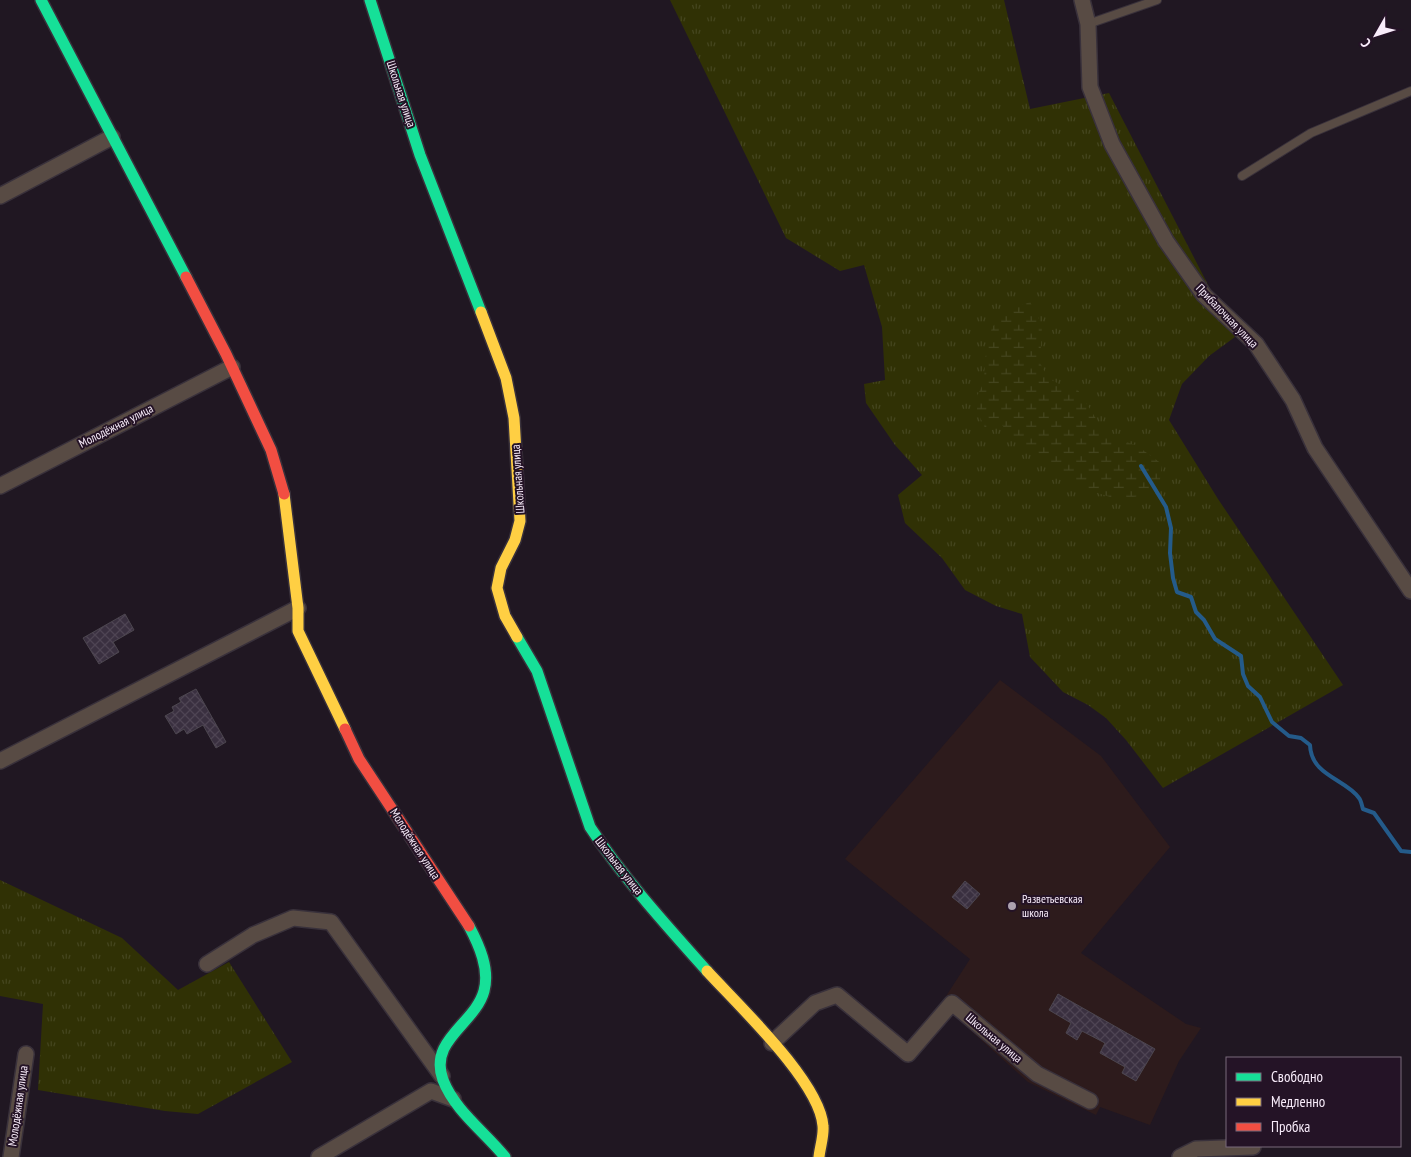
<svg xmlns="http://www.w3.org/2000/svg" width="1411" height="1157" viewBox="0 0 1411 1157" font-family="'PT Sans Narrow',sans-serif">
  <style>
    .commercial { fill: #2d1b1c }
    .grass { fill: url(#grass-tufts) }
    .wetland { fill: url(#wetland-marsh) }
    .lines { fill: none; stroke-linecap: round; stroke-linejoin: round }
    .stream { stroke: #245b8a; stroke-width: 4 }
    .building { fill: url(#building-cross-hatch); stroke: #4c464f }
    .lane-casing { stroke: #39313b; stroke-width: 10 }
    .street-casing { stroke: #39313b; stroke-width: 18 }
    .fast-casing { stroke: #39313b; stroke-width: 14 }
    .slow-casing { stroke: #39313b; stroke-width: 14 }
    .jam-casing { stroke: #39313b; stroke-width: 14 }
    .lane { stroke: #584b44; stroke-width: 8 }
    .street { stroke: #584b44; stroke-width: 15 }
    .fast { stroke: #16e098; stroke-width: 11 }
    .slow { stroke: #ffcf43; stroke-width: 11 }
    .jam { stroke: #f24e42; stroke-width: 11 }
    .poi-dot { fill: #aca1ae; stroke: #241326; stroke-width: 2 }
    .labels { text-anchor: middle; stroke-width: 4; stroke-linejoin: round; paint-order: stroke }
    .street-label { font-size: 12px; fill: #f8ecfa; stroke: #241326 }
    .poi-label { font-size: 12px; fill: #f8ecfa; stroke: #241326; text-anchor: start }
  </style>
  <defs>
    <pattern id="grass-tufts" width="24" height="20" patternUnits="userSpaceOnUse" patternTransform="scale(1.25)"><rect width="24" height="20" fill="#303105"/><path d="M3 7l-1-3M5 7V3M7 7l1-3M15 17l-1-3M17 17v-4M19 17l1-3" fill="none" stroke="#44451e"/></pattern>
    <pattern id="wetland-marsh" width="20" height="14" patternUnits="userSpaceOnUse" patternTransform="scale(1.25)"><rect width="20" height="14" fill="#303105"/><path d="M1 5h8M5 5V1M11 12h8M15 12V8" fill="none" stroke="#44451e"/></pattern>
    <pattern id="building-cross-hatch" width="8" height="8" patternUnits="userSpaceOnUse" patternTransform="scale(1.25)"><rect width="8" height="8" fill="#3a3040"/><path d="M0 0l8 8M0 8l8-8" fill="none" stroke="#4e4453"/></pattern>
  </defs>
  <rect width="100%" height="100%" fill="#201722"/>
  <path class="commercial" d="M1000 680 1101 756 1170 847 1081 953 1186 1024 1201 1028 1179 1061 1150 1125 1100 1107 1096 1115 1028 1082 941 1004 970 959 845 859Z"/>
  <path class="grass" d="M670 0H1004L1030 109 1109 93 1235 337 1209 356 1182 384 1169 420 1218 499 1343 685 1163 788 1126 740 1106 718 1088 705 1063 692 1030 657 1022 614 996 606 965 590 942 558 905 523 898 495 922 475 895 445 866 403 864 384 885 380 882 327 864 265 840 271 786 238Z
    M0 880 122 938 178 990 229 962 292 1062 198 1114 165 1111 38 1090 43 1004 0 996Z"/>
  <path class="wetland" d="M1030 302 1042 325 1040 363 1048 378 1059 384 1076 387 1100 425 1103 436 1136 445 1162 464 1158 494 1116 499 1080 487 1062 470 1047 464 1018 443 1001 424 987 432 977 411V396L984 382 985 359 992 327 1009 310Z"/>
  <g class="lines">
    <path class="stream" d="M1141 466 1166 507 1171 528 1170 553 1173 578 1177 592 1191 597 1196 612 1204 620 1215 639 1241 656 1243 674 1248 686 1260 697 1272 722 1289 736 1301 738 1310 745C1311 776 1346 779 1359 798 1361 800 1362 806 1363 809L1374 813 1401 851 1411 852"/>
  </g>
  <path class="building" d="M125 614 134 630 113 642 119 652 99 664 83 638Z
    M196 689 226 742 216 748 203 725 187 734 184 729 176 734 165 716 174 711 172 707 181 702 179 698Z
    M965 881 980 894 967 909 952 897Z
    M1058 994 1155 1049 1136 1081 1122 1073 1125 1067 1100 1053 1105 1043 1082 1031 1077 1040 1066 1033 1071 1023 1049 1010Z"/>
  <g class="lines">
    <defs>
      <path id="lane" d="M1088 24 1157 0
        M1242 176 1311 133 1411 91"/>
      <path id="street" d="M1082 0 1088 24 1090 87 1112 144 1166 241 1204 295 1256 344 1293 400 1315 448 1411 591
        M0 196 112 137
        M0 486 232 367
        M0 761 298 608
        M207 964 253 935 293 918 331 922 442 1076
        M772 1043 815 1003 837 995 908 1054 952 1003 1037 1074 1090 1101
        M11 1157 26 1054
        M319 1157 431 1091 453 1099
        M1180 1157 1196 1149 1253 1147"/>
      <path id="fast" d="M41 0 186 277
        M370 0 420 155 481 312
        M517 637 537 671 590 827C624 879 666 925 707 971
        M469 926C479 945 490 969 484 991 475 1024 428 1040 443 1080 455 1111 485 1132 505 1157"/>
      <path id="slow" d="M481 312 506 378 514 418 520 521 515 540 501 568 497 588 505 616 517 637
        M284 494 298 608V631L345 729
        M707 971C738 1005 820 1082 823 1126 824 1136 820 1147 819 1157"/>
      <path id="jam" d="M186 277 226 354 271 450 284 494
        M345 729 359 759 469 926"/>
    </defs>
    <use href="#lane" class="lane-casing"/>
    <use href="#street" class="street-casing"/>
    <use href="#fast" class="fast-casing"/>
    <use href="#slow" class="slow-casing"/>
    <use href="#jam" class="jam-casing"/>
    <use href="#lane" class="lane"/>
    <use href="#street" class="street"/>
    <use href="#fast" class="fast"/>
    <use href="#slow" class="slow"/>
    <use href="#jam" class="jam"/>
  </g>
  <circle class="poi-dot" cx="1012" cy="906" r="5"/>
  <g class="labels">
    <g class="street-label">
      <text transform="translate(401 94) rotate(72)" y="4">Школьная улица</text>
      <text transform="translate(1227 316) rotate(46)" y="4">Прибалочная улица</text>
      <text transform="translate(116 426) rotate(-27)" y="4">Молодёжная улица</text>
      <text transform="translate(518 479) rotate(-94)" y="4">Школьная улица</text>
      <text transform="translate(415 844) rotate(57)" y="4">Молодёжная улица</text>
      <text transform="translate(619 866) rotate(52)" y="4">Школьная улица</text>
      <text transform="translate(994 1038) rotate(40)" y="4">Школьная улица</text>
      <text transform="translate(18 1106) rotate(-82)" y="4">Молодёжная улица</text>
    </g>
    <g class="poi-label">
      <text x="1022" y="903">Разветьевская<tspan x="1022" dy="14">школа</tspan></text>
    </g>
  </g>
  <rect x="1226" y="1057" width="175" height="90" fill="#241326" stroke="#796a7b"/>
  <rect x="1236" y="1073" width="25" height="8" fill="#16e098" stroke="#796a7b"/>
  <text x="1271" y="1082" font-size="15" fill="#f8ecfa">Свободно</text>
  <rect x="1236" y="1098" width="25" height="8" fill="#ffcf43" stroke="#796a7b"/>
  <text x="1271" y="1107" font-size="15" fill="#f8ecfa">Медленно</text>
  <rect x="1236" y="1123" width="25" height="8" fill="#f24e42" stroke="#796a7b"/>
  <text x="1271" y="1132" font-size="15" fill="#f8ecfa">Пробка</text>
  <g transform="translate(1376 35) rotate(231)" stroke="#241326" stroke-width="4" paint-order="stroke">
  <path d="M0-4L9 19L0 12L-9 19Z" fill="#f8ecfa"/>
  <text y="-8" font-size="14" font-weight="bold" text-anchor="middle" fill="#f8ecfa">С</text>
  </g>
</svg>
